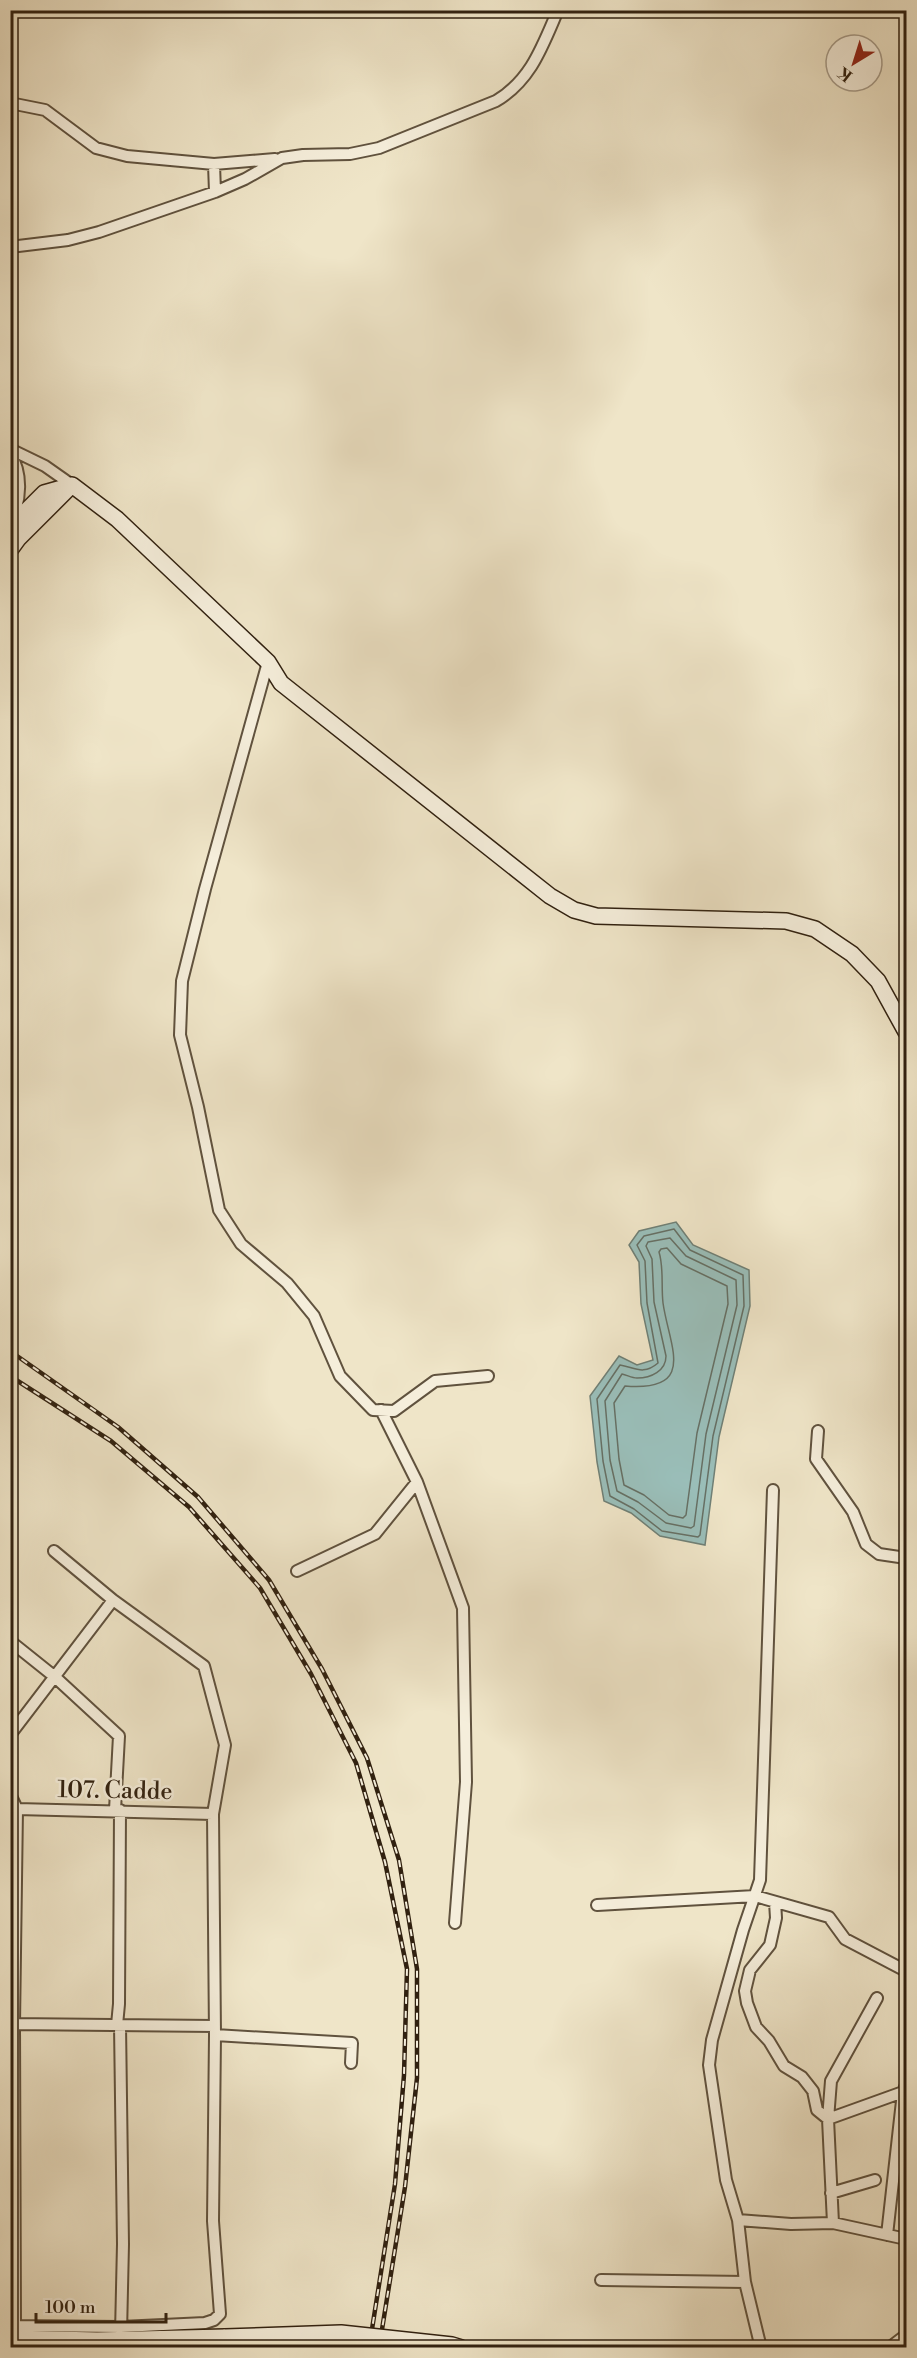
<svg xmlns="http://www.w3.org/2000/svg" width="917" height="2358" viewBox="0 0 917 2358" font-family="'Libre Bodoni',serif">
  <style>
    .water { fill: #9abfba; stroke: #708076; stroke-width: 1.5 }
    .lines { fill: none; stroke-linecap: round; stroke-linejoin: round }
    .shore { stroke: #667065; stroke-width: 1.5 }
    .street-casing { stroke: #60523e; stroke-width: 14 }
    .secondary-casing { stroke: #312110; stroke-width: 18 }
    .street { stroke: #f5eedb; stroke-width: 10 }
    .secondary { stroke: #f5eedb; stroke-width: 15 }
    .rail-casing { stroke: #312110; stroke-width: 4.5 }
    .rail { stroke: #f5eedb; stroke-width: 2; stroke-dasharray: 7; stroke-linecap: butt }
    .secondary-bridge-casing { stroke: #312110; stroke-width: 18; stroke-linecap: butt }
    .secondary-bridge { stroke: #f5eedb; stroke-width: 15 }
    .labels { text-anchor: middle; stroke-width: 5; stroke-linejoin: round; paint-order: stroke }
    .street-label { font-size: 24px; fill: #312110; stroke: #f5eedb }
  </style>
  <rect width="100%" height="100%" fill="#efe5c8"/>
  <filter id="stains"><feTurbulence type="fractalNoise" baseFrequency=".00333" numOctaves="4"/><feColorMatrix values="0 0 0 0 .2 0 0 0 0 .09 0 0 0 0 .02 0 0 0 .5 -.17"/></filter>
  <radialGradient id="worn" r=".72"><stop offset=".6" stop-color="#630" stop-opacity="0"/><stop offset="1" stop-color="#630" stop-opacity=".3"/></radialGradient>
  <path class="water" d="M676 1222 693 1245 749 1270 750 1306 719 1437 705 1545 660 1536 631 1513 604 1501 597 1462 590 1396 619 1356 637 1365 653 1360 641 1304 639 1262 629 1245 639 1231Z"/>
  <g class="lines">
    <path class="shore" d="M674 1229 690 1250 743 1275 744 1306 713 1436 700 1535 698 1537 662 1531 634 1509 610 1496 603 1461 597 1399 620 1365C634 1367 643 1376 658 1363L647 1303 645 1261 637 1245 644 1236Z
      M670 1238 686 1256 736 1280 737 1305 706 1434 694 1526 691 1528 666 1523 638 1502 617 1491 610 1460 605 1401 622 1374C627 1375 632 1378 637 1378 651 1378 666 1371 666 1356L654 1302 652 1259 646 1246 648 1242Z
      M667 1248 681 1264 727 1286 728 1304 697 1433 686 1515 683 1518 669 1515 644 1495 624 1485 619 1459 614 1403 625 1386C698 1392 669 1346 663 1303 661 1286 664 1268 659 1252L661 1249Z"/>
    <defs>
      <path id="street" d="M10 103 45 110 96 148 127 156 214 164 275 159
        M214 164 215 192
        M10 247 68 240 99 232 215 192 245 179 282 158 303 155 350 154 379 148 496 101C531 80 542 47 558 10
        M10 449 45 466 72 485
        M10 453C23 474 21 500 11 522
        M268 662 205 889 182 981 180 1035 198 1107 219 1210 241 1244 287 1283 314 1316 340 1376 373 1410 394 1411 435 1381 488 1376
        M818 1431 816 1459 853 1512 866 1544 879 1554 906 1558
        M417 1482 463 1608 466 1782 455 1923
        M297 1571 375 1534 417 1482 381 1410
        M10 1641 55 1677 119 1736 115 1810
        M10 1735 113 1600
        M10 1794 17 1809 14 2024 15 2326
        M17 1809 213 1814
        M775 1902 776 1918 770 1945 750 1970 745 1991 747 2003 756 2027 769 2041 784 2066 802 2077 813 2091 817 2110 828 2119 903 2092
        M597 1905 755 1896 829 1917 845 1939 906 1971
        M10 2024 215 2026
        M117 2025 119 2004 120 1810
        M120 2025 123 2244 121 2333
        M215 2035 352 2043 351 2063
        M831 2193 875 2180
        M738 2220 791 2224 833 2223 906 2239
        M833 2223 828 2119 831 2081 877 1998
        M887 2235 903 2092 906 2085
        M601 2280 745 2282
        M10 2326 121 2327 205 2323 214 2320 220 2314 213 2221 215 2035 213 1814 225 1745 204 1666 113 1600 54 1551
        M761 2348 745 2282 738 2220 726 2180 709 2065 712 2040 743 1930 760 1880 773 1490
        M889 2348 906 2335"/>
      <path id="secondary" d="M72 485 117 519 268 662 281 683 550 896 574 910 596 916 786 921 815 929 852 954 878 981 906 1032
        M10 527 44 493 69 486
        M10 550 18 539 72 485
        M10 2338 97 2340 225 2337
        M209 2347 324 2348"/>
    </defs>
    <use href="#street" class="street-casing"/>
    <use href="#secondary" class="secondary-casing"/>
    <use href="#street" class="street"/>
    <use href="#secondary" class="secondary"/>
    <defs>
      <path id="rail" d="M10 1351 118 1427 198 1497 269 1580 322 1669 367 1758 399 1860 417 1969V2078L405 2187 379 2348
        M10 1376 111 1441 189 1507 260 1588 311 1674 356 1763 385 1862 407 1969 404 2075 395 2184 369 2348"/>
    </defs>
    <use href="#rail" class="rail-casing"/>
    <use href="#rail" class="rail"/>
    <defs>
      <path id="secondary-bridge" d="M225 2337 341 2333 452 2345 462 2348"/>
    </defs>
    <use href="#secondary-bridge" class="secondary-bridge-casing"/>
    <use href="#secondary-bridge" class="secondary-bridge"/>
  </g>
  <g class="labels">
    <g class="street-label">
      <text transform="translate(115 1790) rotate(1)" y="8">107. Cadde</text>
    </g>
  </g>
  <rect width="917" height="2358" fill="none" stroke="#efe5c8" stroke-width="36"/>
  <rect x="12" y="12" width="893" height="2334" fill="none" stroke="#312110" stroke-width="3"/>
  <rect x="18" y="18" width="881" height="2322" fill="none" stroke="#312110" stroke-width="1.5"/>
  <g transform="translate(854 63) rotate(218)"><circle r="28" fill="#f5eedb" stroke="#a79c8a" stroke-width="1.5"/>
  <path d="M0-4.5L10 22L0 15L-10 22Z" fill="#8f2418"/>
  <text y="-9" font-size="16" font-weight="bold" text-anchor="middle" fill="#312110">K</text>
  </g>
  <path d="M36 2313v9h130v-9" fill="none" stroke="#312110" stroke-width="3"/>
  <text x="45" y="2313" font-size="18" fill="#312110" stroke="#f5eedb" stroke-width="4.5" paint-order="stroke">100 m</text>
  <rect width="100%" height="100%" filter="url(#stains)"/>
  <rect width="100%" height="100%" fill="url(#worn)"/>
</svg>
